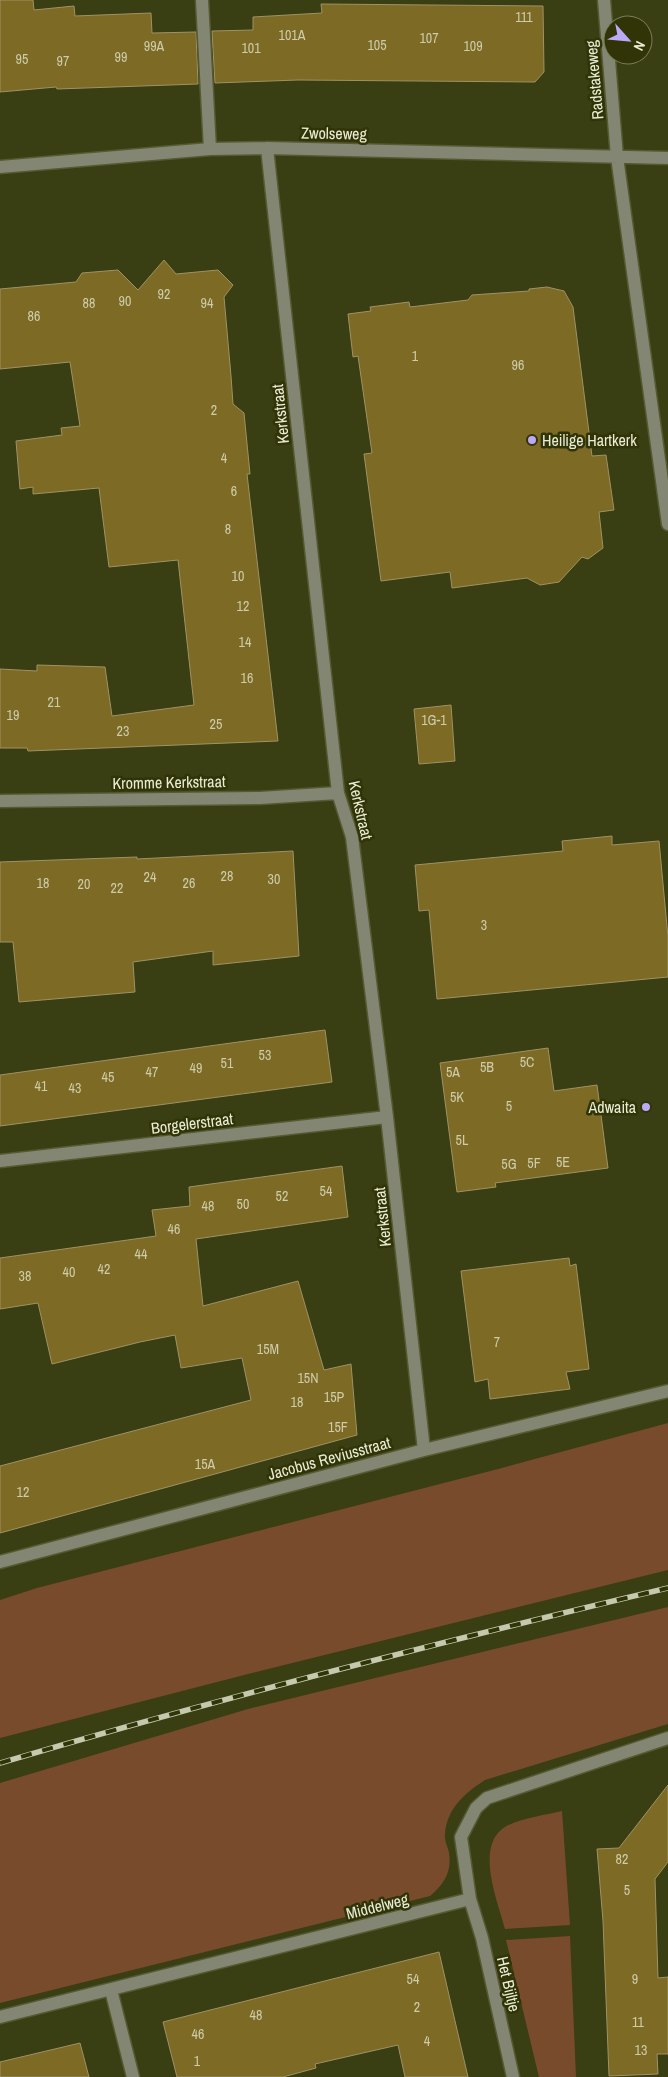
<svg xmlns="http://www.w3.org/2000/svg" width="668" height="2077" viewBox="0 0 668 2077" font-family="'Archivo Narrow',sans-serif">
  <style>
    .green { fill: #784b2c }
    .building { fill: #7c6a25; stroke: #9f9265 }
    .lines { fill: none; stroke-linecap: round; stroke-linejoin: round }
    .minor-casing { stroke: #565a32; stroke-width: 15 }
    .minor { stroke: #838673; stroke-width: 12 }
    .rail-casing { stroke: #c5c9ad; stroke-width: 5.5 }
    .rail { stroke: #303406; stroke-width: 4; stroke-dasharray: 11; stroke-linecap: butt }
    .poi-dot { fill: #bcaaf6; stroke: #303406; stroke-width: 2 }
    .labels { text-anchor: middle; stroke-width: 5; stroke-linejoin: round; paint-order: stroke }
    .number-label { font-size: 14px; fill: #cecca9 }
    .street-label { font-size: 16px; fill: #e9edd5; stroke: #303406 }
    .poi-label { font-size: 16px; fill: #e9edd5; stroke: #303406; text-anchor: start }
  </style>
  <rect width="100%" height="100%" fill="#3a3e13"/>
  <path class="green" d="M668 1423V1570L248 1674 0 1738V1600L37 1588 502 1468Z
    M668 1607V1724L485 1780C465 1793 447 1808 445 1834 444 1840 448 1847 449 1853 452 1872 444 1884 430 1896L0 2003V1783L248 1709Z
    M562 1811 570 1925 505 1929C498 1902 476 1850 502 1829 514 1819 546 1815 562 1811Z
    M570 1936 576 2077H539L506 1940Z"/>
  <path class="building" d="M0 0H33L34 10 74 6 75 16 151 13 152 33 196 32 198 84 57 89 56 87 0 92Z
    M321 4 543 6 544 72 535 82 298 80 215 83 212 31 253 30V17L322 13Z
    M164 260 176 274 218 270 233 285 224 297 231 376 233 404 244 413 250 474H247L278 741 28 751 27 748H0V669L37 671V665L105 667 112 716 194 705 178 560 109 567 99 488 33 494V487L20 489 16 441 62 435 61 428 80 426 70 362 0 369V289L76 282 82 273 118 270 138 290Z
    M547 287 564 291 573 307 592 456 606 455 614 510 599 512 603 548 588 559 582 557 559 582 540 585 527 578 452 588 450 572 381 581 364 454 372 453 358 356 353 357 348 314 371 311 370 307 409 302 410 307 468 300 472 295 529 291V289Z
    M451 705 455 761 419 764 414 709Z
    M612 836V845L659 841 668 937V977L437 999 429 910 419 911 415 865 563 851 562 841Z
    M293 851 299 956 213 965V951L133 962 135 992 19 1002 13 942H0V862L137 857V859Z
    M325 1030 332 1082 0 1126V1075Z
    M548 1048 554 1091 597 1085 608 1168 495 1183 496 1187 457 1192 440 1063Z
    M342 1166 348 1217 196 1239 203 1306 298 1281 324 1370 351 1364 357 1435 0 1533V1466L251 1400 242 1358 181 1368 175 1335 140 1342 52 1364 38 1303 0 1309V1258L156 1236 152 1210 190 1206 189 1187Z
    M569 1258 570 1266 576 1264 589 1369 566 1372 570 1389 490 1399 488 1379 475 1382 461 1271Z
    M668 1785V1862L655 1879 658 1978 668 1977V2054H657L658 2074 609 2076 603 1921 597 1849 619 1848Z
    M439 1952 468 2077H405L398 2045 315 2064 316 2068 283 2077H177L163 2022Z
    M80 2043 89 2077H0V2062Z"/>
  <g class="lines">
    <defs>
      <path id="minor" d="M202 0 210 149
        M604 0 617 157 668 524
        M267 148 338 793 352 837 387 1117 424 1450
        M0 167 210 149 267 148 668 158
        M0 801 260 798 338 793
        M0 1161 387 1117
        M0 1562 424 1450 668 1391
        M111 1990 133 2077
        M0 2017 470 1899
        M513 2077 482 1938 470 1899 461 1837 476 1808 487 1798 668 1738"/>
    </defs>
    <use href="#minor" class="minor-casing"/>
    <use href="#minor" class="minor"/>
    <defs>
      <path id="rail" d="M0 1763C221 1698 444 1641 668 1588"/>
    </defs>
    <use href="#rail" class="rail-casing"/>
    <use href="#rail" class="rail"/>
  </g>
  <g class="poi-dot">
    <circle cx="532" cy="440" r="5"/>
    <circle cx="646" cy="1107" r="5"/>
  </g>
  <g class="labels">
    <g class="number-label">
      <text x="524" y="22">111</text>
      <text x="292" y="40">101A</text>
      <text x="429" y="43">107</text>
      <text x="377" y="50">105</text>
      <text x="154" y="51">99A</text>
      <text x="473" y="51">109</text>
      <text x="251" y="53">101</text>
      <text x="121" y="62">99</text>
      <text x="22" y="64">95</text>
      <text x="63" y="66">97</text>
      <text x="164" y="299">92</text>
      <text x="125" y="306">90</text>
      <text x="89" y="308">88</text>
      <text x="207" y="308">94</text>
      <text x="34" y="321">86</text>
      <text x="415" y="361">1</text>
      <text x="518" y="370">96</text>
      <text x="214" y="415">2</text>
      <text x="224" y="463">4</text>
      <text x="234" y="496">6</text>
      <text x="228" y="534">8</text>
      <text x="238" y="581">10</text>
      <text x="243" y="611">12</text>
      <text x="245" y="647">14</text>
      <text x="247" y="683">16</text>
      <text x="54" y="707">21</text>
      <text x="13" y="720">19</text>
      <text x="434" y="725">1G-1</text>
      <text x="216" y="729">25</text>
      <text x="123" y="736">23</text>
      <text x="227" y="881">28</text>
      <text x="150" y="882">24</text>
      <text x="274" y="884">30</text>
      <text x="43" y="888">18</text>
      <text x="189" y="888">26</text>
      <text x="84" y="889">20</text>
      <text x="117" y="893">22</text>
      <text x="484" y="930">3</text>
      <text x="265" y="1060">53</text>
      <text x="527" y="1067">5C</text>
      <text x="227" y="1068">51</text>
      <text x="487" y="1072">5B</text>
      <text x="196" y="1073">49</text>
      <text x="152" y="1077">47</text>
      <text x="453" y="1077">5A</text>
      <text x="108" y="1082">45</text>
      <text x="41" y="1091">41</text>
      <text x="75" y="1093">43</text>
      <text x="457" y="1102">5K</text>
      <text x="509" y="1111">5</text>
      <text x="462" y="1145">5L</text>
      <text x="563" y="1167">5E</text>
      <text x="534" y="1168">5F</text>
      <text x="509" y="1169">5G</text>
      <text x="326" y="1196">54</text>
      <text x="282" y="1201">52</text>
      <text x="243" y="1209">50</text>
      <text x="208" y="1211">48</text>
      <text x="174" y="1234">46</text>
      <text x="141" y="1259">44</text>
      <text x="104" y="1274">42</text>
      <text x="69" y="1277">40</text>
      <text x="25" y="1281">38</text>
      <text x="497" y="1347">7</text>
      <text x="268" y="1354">15M</text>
      <text x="308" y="1383">15N</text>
      <text x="334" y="1402">15P</text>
      <text x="297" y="1407">18</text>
      <text x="338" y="1432">15F</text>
      <text x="205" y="1469">15A</text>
      <text x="23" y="1497">12</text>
      <text x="622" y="1864">82</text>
      <text x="627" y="1895">5</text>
      <text x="413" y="1984">54</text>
      <text x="635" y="1984">9</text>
      <text x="417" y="2012">2</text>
      <text x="256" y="2020">48</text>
      <text x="638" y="2027">11</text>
      <text x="198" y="2039">46</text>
      <text x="427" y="2046">4</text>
      <text x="641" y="2055">13</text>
      <text x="197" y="2066">1</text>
    </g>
    <g class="street-label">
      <text transform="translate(594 80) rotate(-95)" y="6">Radstakeweg</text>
      <text transform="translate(334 133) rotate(1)" y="6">Zwolseweg</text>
      <text transform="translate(280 414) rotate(-96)" y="6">Kerkstraat</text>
      <text transform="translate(169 782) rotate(-1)" y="6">Kromme Kerkstraat</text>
      <text transform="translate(361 810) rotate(77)" y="6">Kerkstraat</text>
      <text transform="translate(192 1123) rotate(-7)" y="6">Borgelerstraat</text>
      <text transform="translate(382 1217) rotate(-96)" y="6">Kerkstraat</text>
      <text transform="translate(329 1458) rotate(-15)" y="6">Jacobus Reviusstraat</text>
      <text transform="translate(377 1906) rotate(-14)" y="6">Middelweg</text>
      <text transform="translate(509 1984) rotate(77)" y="6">Het Bijltje</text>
    </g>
    <g class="poi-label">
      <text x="542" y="446">Heilige Hartkerk</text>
      <text x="636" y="1113" text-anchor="end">Adwaita</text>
    </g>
  </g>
  <g transform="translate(628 40) rotate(117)"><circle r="24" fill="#303406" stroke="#7a7e59"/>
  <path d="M0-4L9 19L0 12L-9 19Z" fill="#bcaaf6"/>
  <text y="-8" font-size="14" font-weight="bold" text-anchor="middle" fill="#e9edd5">N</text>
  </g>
</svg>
